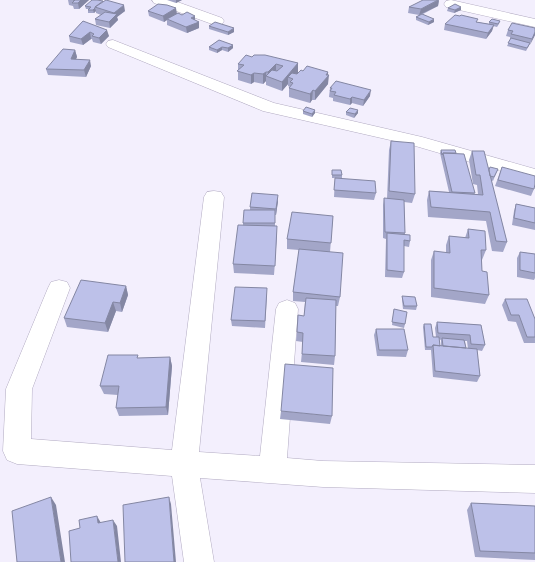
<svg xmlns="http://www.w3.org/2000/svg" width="535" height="562" viewBox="0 0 535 562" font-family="'IBM Plex Sans',sans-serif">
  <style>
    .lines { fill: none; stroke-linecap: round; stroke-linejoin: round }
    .minor-casing { stroke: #b2abc2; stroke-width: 1 }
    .minor { fill: #fff; fill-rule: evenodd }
    .wall { fill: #a3a6c8; fill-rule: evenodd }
    .shaded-wall { fill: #8487a3 }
    .building { fill: #bdc1e9; stroke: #8487a3 }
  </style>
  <rect width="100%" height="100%" fill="#f3effd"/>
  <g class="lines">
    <defs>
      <path id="minor" d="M152 0H172L222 18 224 21 222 24 217 25 212 24 154 3Z
        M451 0 535 19V27L446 7 444 4 446 1Z
        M113 40 274 103 422 137 535 169V181L412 145 263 111 108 47 106 44 108 41Z
        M214 191 221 192 224 197 199 452 260 456 276 309 279 303 287 300 295 303 298 309 287 458 323 461 535 465V493L323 487 200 478 214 562H184L172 476 17 464 7 460 3 451 6 389 48 288 51 282 59 280 67 282 70 288 32 389 31 439 172 450 204 197 207 192Z"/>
    </defs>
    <use href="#minor" class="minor-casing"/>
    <use href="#minor" class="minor"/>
  </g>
  <path class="wall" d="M68 0H89L79 9H74L73 6 69 5Z
    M167 0H182L176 3Z
    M439 0 438 6 423 14 434 22 428 25 416 20V17L419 15 408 13 409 7Z
    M85 6 125 11 117 17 118 20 110 28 96 25 95 19 101 15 96 13V11L94 13H88V9H86Z
    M461 7V10L454 13 447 11 448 8Z
    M148 11 177 13 199 22V28L187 33 167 25V20L164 22 149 16Z
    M460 16 477 22 489 24V22L500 21 499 24 497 27 493 26 492 31 486 39 444 30 445 24Z
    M83 21 109 36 101 44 93 42 92 39H91L83 45 70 42 69 36Z
    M209 26 234 32 228 35 209 29Z
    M535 28V35L526 51 507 46 510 40V37L506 36 508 30Z
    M219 40 233 48 228 52 222 50 217 53 209 50V47Z
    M75 50 77 57 76 59 91 66 86 77 48 75 46 69Z
    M252 57 298 63V73L296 74H297L303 71 328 72V84L315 100H312L310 103 289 97V88L290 87 288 86V84L282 91 266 85V81L263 84 254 82 251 84 238 80V64Z
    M330 88 370 96 363 106 352 103 350 105 333 101V98L329 97Z
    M303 111 315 113 312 117 303 114Z
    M346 112 358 113 354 118 346 115Z
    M391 141 415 194 412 203 404 202 405 235 410 241 409 247 404 246V272L402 278 385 277 386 239 383 238V205L384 198 387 199 389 150Z
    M441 150 456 153 475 193 474 194H478L477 185 473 184 469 160 472 151 489 170 498 169 493 181 491 180 507 242 503 252 492 251 486 221 428 217 427 200 429 191 449 192 440 153Z
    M502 167 534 189 531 196 495 186Z
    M332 170 342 175V178H332Z
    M335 178 376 193 374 200 334 197Z
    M278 201 276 215H275V226L277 236 274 275 234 273 233 264 243 225V223L250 210V207Z
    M516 204 535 208V230L512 225 514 211Z
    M333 216 330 252 340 297 338 306H336L335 356 334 365 301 362 303 342 296 341 297 332 304 316 305 302 293 301V292L299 250 287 249V239Z
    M468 229 486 250 482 260V271L489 295 485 304 431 297V260L434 251 446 253V245L449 236 465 238Z
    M520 252 535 254V278L534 280 517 277V258Z
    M126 286 128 295 122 312 116 311 108 332 67 327 64 318Z
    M267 294 265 328 232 326 231 320Z
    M402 296 417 306 416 310 403 309 402 300Z
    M505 299 535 319V343H524L516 322 508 321 502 305Z
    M394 309 405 324 404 328 392 325Z
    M437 322 481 325 485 345 482 351 477 350 480 376 477 382 433 377 431 350H425L423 327 424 324 433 337H436L435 328ZM439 339 441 340V346H440ZM465 341H467L468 349 466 348Z
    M376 329 408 350 406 357 377 356 374 335Z
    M170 357 172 366 168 415 119 416 116 408 118 395 104 394 100 386Z
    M281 411 332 416 330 424 280 419Z
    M471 503 535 506V560L475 557 467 510Z"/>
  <path class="shaded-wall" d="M81 0H89L79 9 78 3Z
    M176 0H182L176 3Z
    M439 0 438 6 419 15 421 9Z
    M124 5 125 11 117 17 118 20 110 28 109 22 114 16V13Z
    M461 7V10L454 13 455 10Z
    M95 8 96 11 94 13 93 10Z
    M176 8 177 14 167 19V20L164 22 163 16Z
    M195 16V22L191 18Z
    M434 19V22L428 25 429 22Z
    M199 22V28L187 33 186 27Z
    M494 25 492 31 486 39 488 33Z
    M234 28V32L228 35V32Z
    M107 30 109 36 101 44 99 38Z
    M90 32 91 39 83 45 81 39Z
    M535 32V35L530 45 532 39Z
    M233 45V48L228 52V48Z
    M222 47V50L217 53V50Z
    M75 50 77 57 73 65 71 59Z
    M90 60 91 66 86 77 84 70Z
    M298 63V73L293 78 288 77V84L282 91V82Z
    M276 64V73L268 77V72Z
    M266 72V81L263 84V74Z
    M328 72V76L329 75 328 84 315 100V91Z
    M254 73V82L251 84V75Z
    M313 90 312 100 310 103V94Z
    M371 90 370 96 363 106 364 100Z
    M352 97V103L350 105V99Z
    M315 110V113L312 117V114Z
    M358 110V113L354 118 355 114Z
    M278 195V201L276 215V209Z
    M126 286 128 295 122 312 120 303Z
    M113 302 116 311 108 332 105 323Z
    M170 357 172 366 168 415 166 407Z
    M51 497 56 505 65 562H61Z
    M169 497 171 504 176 562H174Z
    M97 516 101 523H98Z
    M113 520 117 526 121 562H118Z"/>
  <path class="building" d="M73 0H81L78 3H72L75 0Z
    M92 0H97L103 1 95 7V8L93 10H88L91 7 85 6Z
    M106 0 124 5 114 13 95 7Z
    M423 0H438L421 9 409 7Z
    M158 4 167 5 176 8 163 16 148 11Z
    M455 4 461 7 455 10 448 8Z
    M105 12 117 14 109 22 95 19Z
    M187 12 195 16 191 18 199 22 186 27 167 19 178 13 182 15Z
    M422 14 434 19 429 22 416 17Z
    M455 15 460 16 461 15 478 19 476 22 494 25 488 33 445 24Z
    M492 19 500 21 498 24 489 22Z
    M83 21 107 30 99 38 92 36 94 34 90 32 81 39 69 36Z
    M215 22 234 28 228 32 209 26Z
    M512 23 535 28V32L532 39 511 34 513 31 508 30Z
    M511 38 530 43 527 48 508 43Z
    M219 40 233 45 228 48 222 47 217 50 209 47Z
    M63 49 75 50 71 59 90 60 84 70 46 69Z
    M246 55 252 57 254 55H265L298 63 282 82 266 76 272 70 277 71 283 66 276 64 268 72H266L263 74 254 73 251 75 237 71 244 65 238 64Z
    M307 66 328 72 326 75H329L315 91 313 90 310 94 289 88 293 83 290 82 293 79 288 77 292 73 297 74 301 70 303 71Z
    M336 81 371 90 364 100 352 97 350 99 334 95 336 92 330 91 332 88H330Z
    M306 107 315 110 312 114 303 111Z
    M350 108 358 110 355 114 346 112Z
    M391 141 414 143 415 194 389 191Z
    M441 150H455L456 153H443L442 155Z
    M472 151H484L507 242 496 241 490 212 431 207 429 191 483 195 480 175H476Z
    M443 153 464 154 475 193 452 192Z
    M490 167 498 169 494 177 490 176 489 170Z
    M502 167 535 176V184L534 189 498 180Z
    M332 170H341L342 175H332Z
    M335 178 375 181 376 193 334 190Z
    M252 193 278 195 276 209 250 207Z
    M384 198 404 200 405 233 385 232Z
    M516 204 535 208V223L514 218Z
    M244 210H275V223H243Z
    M292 212 333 216 331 243 287 239Z
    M238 225 277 226 275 266 233 264Z
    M468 229 485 231 486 250H481L482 271 487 272 489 295 434 288V251L450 253 449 236 469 238Z
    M387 233 410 235V241L404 240V272L387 270Z
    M299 249 343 253 340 297 293 292Z
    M520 252 535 254V273L520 270Z
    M81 280 126 286 120 303 113 302 105 323 64 318Z
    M235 287 267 288 265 321 231 320Z
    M402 296 415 297 417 306H404Z
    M306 298 336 300 335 356 302 354 303 333 297 332 298 315 304 316Z
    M505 299H527L535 319V337H527L519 315H511Z
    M394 309 407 312 405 324 392 322Z
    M437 322 481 325 485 345 471 344 470 335 438 333Z
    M424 324H431L433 337H439L440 346 433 345 432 347H426Z
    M376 329H404L408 350H379Z
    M442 338 464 340 466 348 443 346Z
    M433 345 477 349 480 376 435 371Z
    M108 355H138L137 358 170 357 166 407 116 408 119 386H100Z
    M285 364 333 368 332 416 281 411Z
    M51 497 61 562H17L12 511Z
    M169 497 174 562H125L123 505Z
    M471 503 535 506V553L480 551Z
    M97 516 98 523 113 520 118 562H71L69 531 80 528 79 520Z"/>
</svg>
